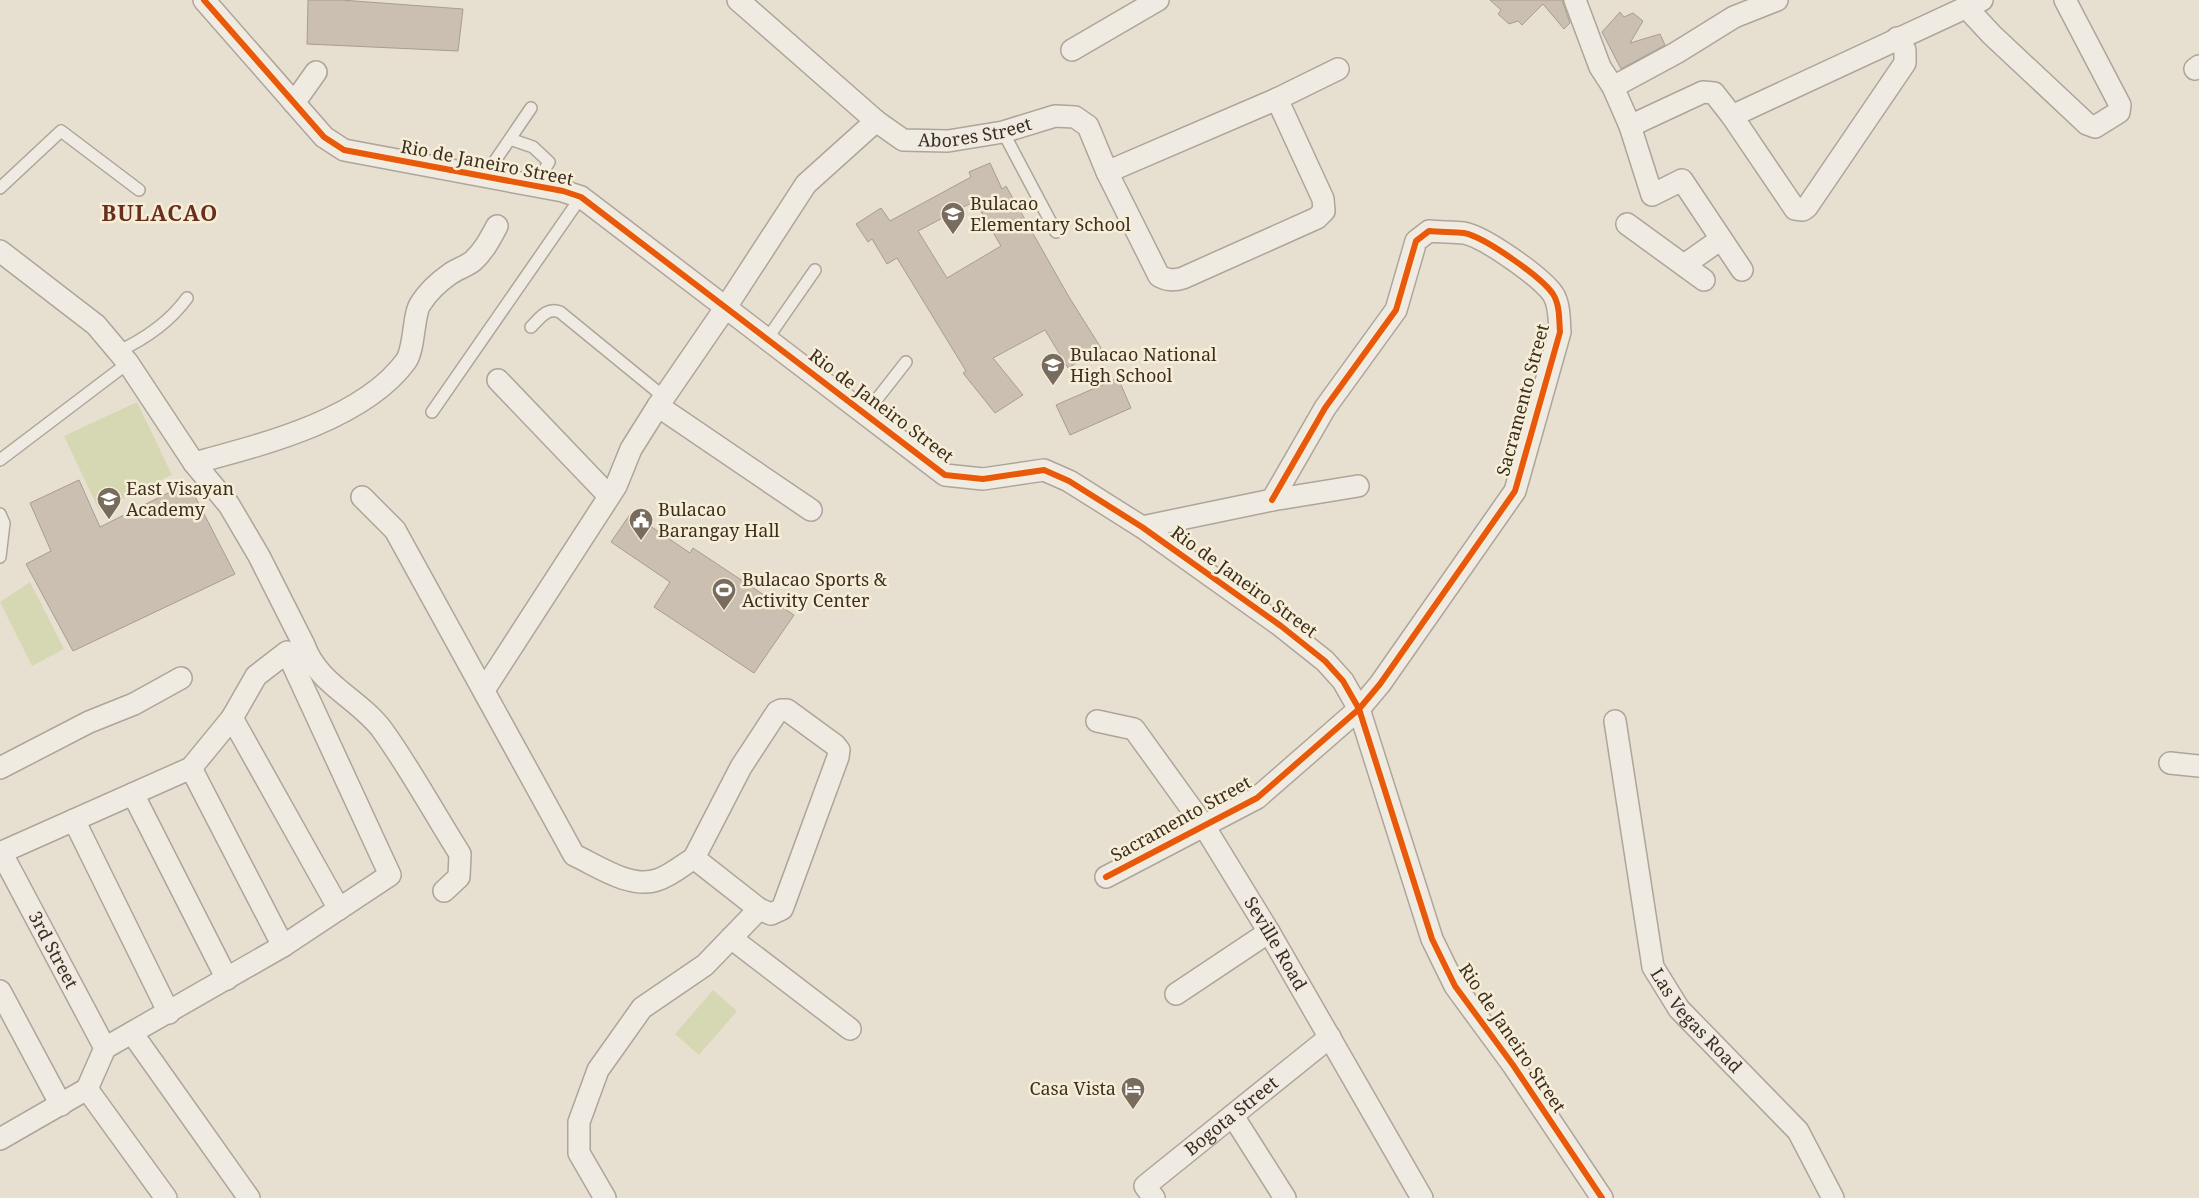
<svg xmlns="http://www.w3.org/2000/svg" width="2199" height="1198" viewBox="0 0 2199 1198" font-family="'Noto Serif',serif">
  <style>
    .green { fill: #d6d7b3 }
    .building { fill: #cbbfb2; stroke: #a89c90; fill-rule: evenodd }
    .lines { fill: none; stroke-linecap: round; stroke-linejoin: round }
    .service-casing { stroke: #ada599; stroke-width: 14 }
    .minor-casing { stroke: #ada599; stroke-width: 24 }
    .service { stroke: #efebe3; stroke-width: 11 }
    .minor { stroke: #efebe3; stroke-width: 21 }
    .cycleway-casing { stroke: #f7eed8; stroke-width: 9 }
    .cycleway { stroke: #e8590c; stroke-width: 6 }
    .labels { text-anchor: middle; stroke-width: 5; stroke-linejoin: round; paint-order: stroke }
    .street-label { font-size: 18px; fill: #3d2e20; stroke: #f7eed8 }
    .poi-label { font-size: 18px; fill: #3d2e20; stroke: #f7eed8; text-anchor: start }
    .district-label { font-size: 22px; font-weight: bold; letter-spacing: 1px; fill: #6b2e1e; stroke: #f7eed8 }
  </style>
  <rect width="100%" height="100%" fill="#e7e0d1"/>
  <path class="green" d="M137 402 172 475 99 510 64 436Z
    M30 582 64 649 32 666 0 602Z
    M713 990 737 1011 699 1055 675 1034Z"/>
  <path class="building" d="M308 0H341L463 9 458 51 307 44Z
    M1490 0H1562L1570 23 1564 29 1543 4 1522 25 1518 21 1509 24 1498 14 1501 10Z
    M1620 12 1624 17 1633 13 1643 21 1630 43 1660 34 1665 45 1621 69 1602 32Z
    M990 163 1002 189 1006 186 1069 297 1101 348 1068 368 1045 330 993 358 1023 395 995 413 963 373 966 371 897 258 887 264 872 239 868 242 856 224 881 208 890 221 971 177 969 172ZM975 201 1001 246 947 278 918 231Z
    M1118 378 1131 408 1070 435 1056 405Z
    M79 480 100 527 188 483 235 574 73 651 26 564 51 551 30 503Z
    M631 513 690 553 693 548 794 615 754 673 654 607 670 582 611 542Z"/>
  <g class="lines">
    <defs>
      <path id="service" d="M1003 132 1056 232
        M510 139 533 147 549 162 535 186
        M484 177 531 108
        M0 188 61 131 139 190
        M531 327C540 318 547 307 560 312L664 397
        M767 339 815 270
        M117 352C145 339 169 323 187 298
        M432 412 581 197
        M866 413 906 362
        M0 460 128 363
        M0 514 4 523 0 557"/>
      <g id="minor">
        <path d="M204 0 324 137 344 150 563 191 581 197 945 475 983 479 1044 470 1069 481 1142 527 1281 626 1325 661 1343 681 1359 709 1432 939 1455 986 1513 1065 1602 1198"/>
        <path id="s1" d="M738 0 876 121 903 140 948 141 1003 132 1055 116 1075 117 1088 126 1107 172 1159 276C1167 280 1173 281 1183 278L1317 218 1324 211 1323 199 1277 99"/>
        <path d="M1575 0 1600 67 1613 87 1630 126 1652 195 1682 180 1742 270"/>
        <path d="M1966 7 1992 35 2087 124 2095 127 2119 112 2120 105 2065 0"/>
        <path d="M1072 50 1158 0"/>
        <path d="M2195 69 2199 66"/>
        <path d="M1613 87 1676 53 1734 17 1777 0"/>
        <path d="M294 103 316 72"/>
        <path d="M1732 116 1982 0"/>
        <path d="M1630 126 1703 92 1714 93 1732 116 1795 209 1803 210 1807 207 1905 63V50L1897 38"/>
        <path d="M1107 172 1277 99 1338 69"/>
        <path d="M1627 224 1704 280"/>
        <path d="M0 251 96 325 128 363 194 463 229 505 259 556 304 645C318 685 360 699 383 731 411 770 434 813 460 854L459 877 444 891"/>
        <path d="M1684 265 1721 239"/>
        <path d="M498 380 609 496"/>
        <path d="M658 406 811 510"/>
        <path d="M194 463C261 445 363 420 406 361 415 348 413 313 421 303 428 292 440 281 450 274 457 269 467 266 473 261 484 251 490 239 497 226"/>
        <path d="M362 497 395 530 574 855C598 866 630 889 657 880 670 876 683 865 694 858L759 909 771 914 782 909 784 904 838 757 839 750 835 745 787 710H781L777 712 741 767 694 858"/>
        <path d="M1142 527 1272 500 1358 486"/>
        <path d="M484 690 616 486 631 449 658 406 726 307 806 184 876 121"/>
        <path d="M232 718 339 909"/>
        <path id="s2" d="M1097 721 1134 729 1204 826 1269 932 1422 1198"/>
        <path id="s3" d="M1615 721 1653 967 1679 1009 1798 1131 1833 1198"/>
        <path d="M2170 763 2199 766"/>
        <path d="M0 768 89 722 134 704 181 678"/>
        <path d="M191 768 283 946"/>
        <path d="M133 794 227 979"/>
        <path d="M74 820 169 1013"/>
        <path id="s4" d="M1 852 105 1048"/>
        <path d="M0 853 191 768 232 718 256 676 287 652 390 875 283 946 105 1048 87 1089 0 1139"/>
        <path d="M1106 877 1257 798 1359 709 1380 684 1515 491 1560 332C1559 320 1560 305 1553 294 1541 277 1485 237 1464 233 1453 232 1440 232 1429 231L1416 241 1396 310 1325 408 1272 500"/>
        <path d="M731 938 850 1029"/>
        <path d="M0 991 61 1105"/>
        <path d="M1176 994 1269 932"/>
        <path d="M132 1033 249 1198"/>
        <path d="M87 1089 166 1198"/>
        <path d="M1233 1116 1285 1198"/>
        <path d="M605 1198 579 1153V1122L598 1070 642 1008 705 965 759 909"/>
        <path id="s5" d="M1154 1198 1145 1186 1330 1037"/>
      </g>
    </defs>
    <use href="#service" class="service-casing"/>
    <use href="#minor" class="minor-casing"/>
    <use href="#service" class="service"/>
    <use href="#minor" class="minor"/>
    <defs>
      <path id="cycleway" d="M204 0 324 137 344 150 563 191 581 197 945 475 983 479 1044 470 1069 481 1142 527 1281 626 1325 661 1343 681 1359 709 1432 939 1455 986 1513 1065 1602 1198
        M1106 877 1257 798 1359 709 1380 684 1515 491 1560 332C1559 320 1560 305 1553 294 1541 277 1485 237 1464 233 1453 232 1440 232 1429 231L1416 241 1396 310 1325 408 1272 500"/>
    </defs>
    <use href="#cycleway" class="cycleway-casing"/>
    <use href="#cycleway" class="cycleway"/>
  </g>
  <defs>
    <symbol id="school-pin" viewBox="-11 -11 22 30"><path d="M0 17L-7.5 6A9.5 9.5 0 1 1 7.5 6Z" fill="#786c5e" stroke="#f7eed8"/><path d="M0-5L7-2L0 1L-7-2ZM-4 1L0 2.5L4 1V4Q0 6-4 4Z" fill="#fff"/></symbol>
    <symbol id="civic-pin" viewBox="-11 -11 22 30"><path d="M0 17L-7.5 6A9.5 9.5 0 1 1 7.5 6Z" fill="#786c5e" stroke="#f7eed8"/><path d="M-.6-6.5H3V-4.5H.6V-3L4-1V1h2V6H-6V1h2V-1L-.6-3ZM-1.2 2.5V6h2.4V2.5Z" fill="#fff"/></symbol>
    <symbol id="stadium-pin" viewBox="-11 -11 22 30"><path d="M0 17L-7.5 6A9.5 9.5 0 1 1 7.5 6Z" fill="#786c5e" stroke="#f7eed8"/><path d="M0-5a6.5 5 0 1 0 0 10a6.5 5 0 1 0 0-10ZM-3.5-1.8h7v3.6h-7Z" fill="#fff"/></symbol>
    <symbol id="hotel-pin" viewBox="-11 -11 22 30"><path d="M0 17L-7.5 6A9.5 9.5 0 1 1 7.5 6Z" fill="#786c5e" stroke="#f7eed8"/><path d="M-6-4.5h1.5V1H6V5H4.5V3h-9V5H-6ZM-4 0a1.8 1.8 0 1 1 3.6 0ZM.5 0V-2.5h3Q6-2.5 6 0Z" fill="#fff"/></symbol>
  </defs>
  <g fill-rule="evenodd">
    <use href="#school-pin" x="939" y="200" width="28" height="38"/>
    <use href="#school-pin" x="1039" y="351" width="28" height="38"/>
    <use href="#school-pin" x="95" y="485" width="28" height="38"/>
    <use href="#civic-pin" x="627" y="506" width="28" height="38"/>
    <use href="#stadium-pin" x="710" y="576" width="28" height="38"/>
    <use href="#hotel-pin" x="1119" y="1075" width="28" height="38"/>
  </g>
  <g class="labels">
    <g class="street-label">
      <text dy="6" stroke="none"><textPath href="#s1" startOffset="289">Abores Street</textPath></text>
      <text transform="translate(487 163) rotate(11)" y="6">Rio de Janeiro Street</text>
      <text transform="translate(1523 400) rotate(-75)" y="6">Sacramento Street</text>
      <text transform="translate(881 406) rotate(37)" y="6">Rio de Janeiro Street</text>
      <text transform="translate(1244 582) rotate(36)" y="6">Rio de Janeiro Street</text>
      <text transform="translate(1181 819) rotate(-29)" y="6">Sacramento Street</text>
      <text dy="6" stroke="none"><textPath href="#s2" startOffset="295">Seville Road</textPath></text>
      <text dy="6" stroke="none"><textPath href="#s4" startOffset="111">3rd Street</textPath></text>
      <text dy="6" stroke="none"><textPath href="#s3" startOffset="318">Las Vegas Road</textPath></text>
      <text transform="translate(1512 1038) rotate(56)" y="6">Rio de Janeiro Street</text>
      <text dy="6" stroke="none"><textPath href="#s5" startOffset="126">Bogota Street</textPath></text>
    </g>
    <g class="poi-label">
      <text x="970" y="210">Bulacao<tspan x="970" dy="21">Elementary School</tspan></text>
      <text x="1070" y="361">Bulacao National<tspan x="1070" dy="21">High School</tspan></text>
      <text x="126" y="495">East Visayan<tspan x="126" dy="21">Academy</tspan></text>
      <text x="658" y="516">Bulacao<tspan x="658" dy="21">Barangay Hall</tspan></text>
      <text x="742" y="586">Bulacao Sports &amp;<tspan x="742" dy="21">Activity Center</tspan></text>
      <text x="1116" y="1095" text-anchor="end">Casa Vista</text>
    </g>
    <g class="district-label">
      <text x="160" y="221">BULACAO</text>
    </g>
  </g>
</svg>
